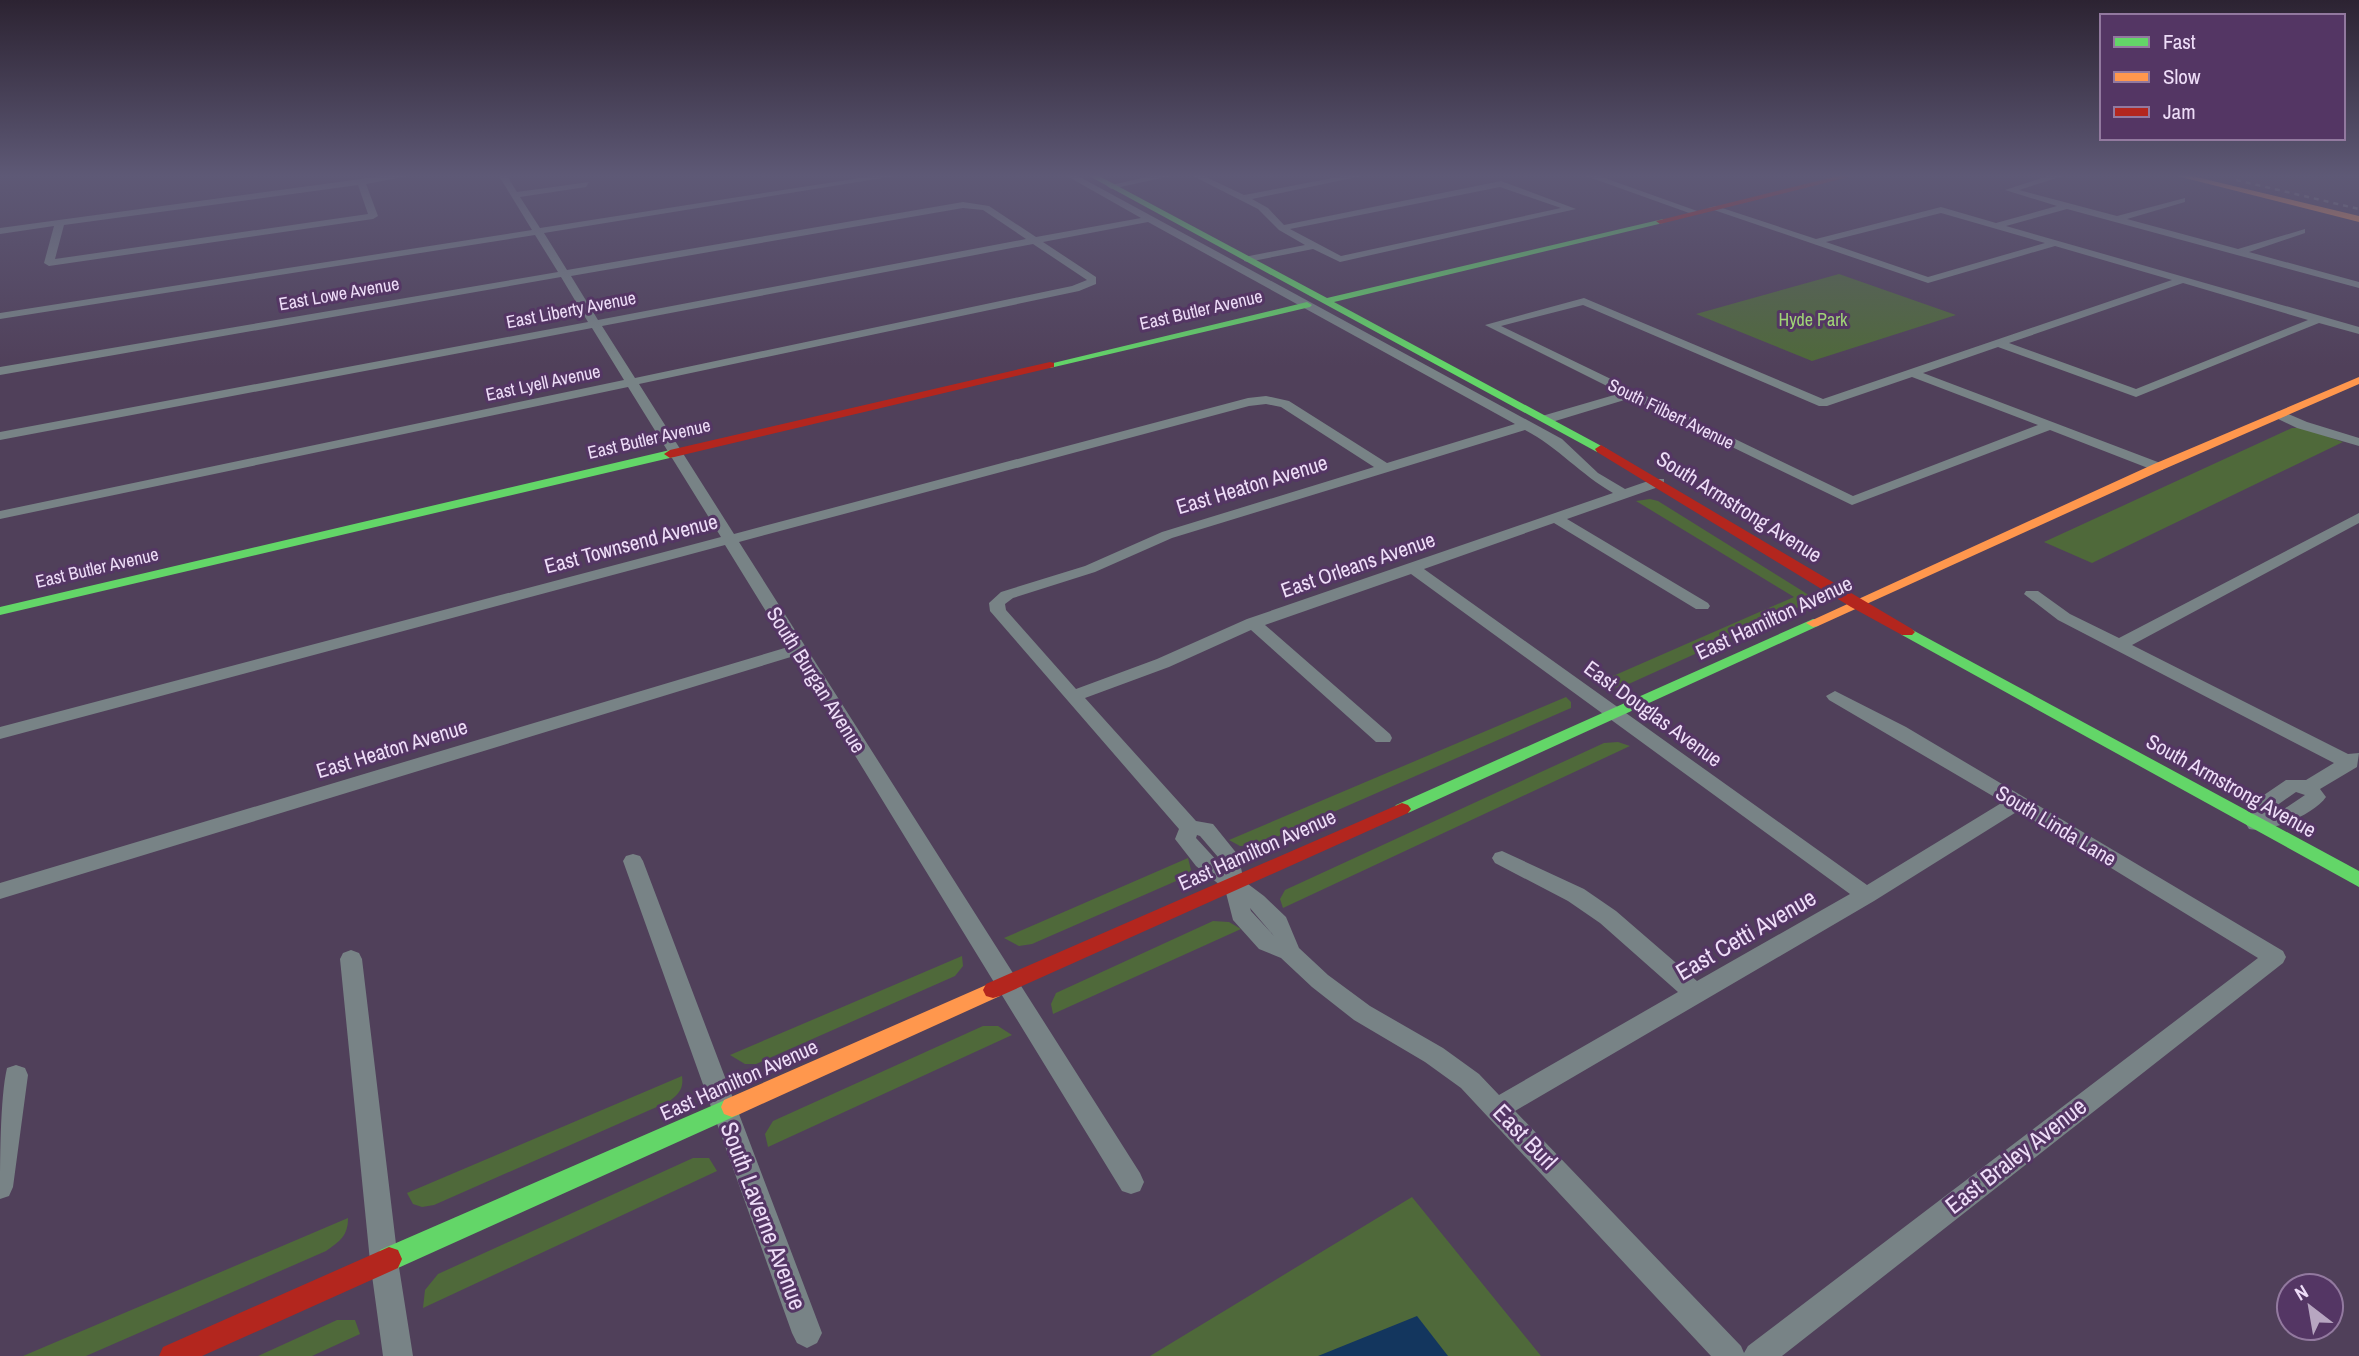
<svg xmlns="http://www.w3.org/2000/svg" width="2359" height="1356" viewBox="0 0 2359 1356" font-family="'Archivo Narrow',sans-serif">
  <style>
    .green { fill: #4f693a }
    .water { fill: #13365e }
    .lines { fill: none; stroke-linecap: round; stroke-linejoin: round }
    .street { fill: #788386; fill-rule: evenodd }
    .fast { fill: #63d668; fill-rule: evenodd }
    .slow { fill: #ff974d; fill-rule: evenodd }
    .jam { fill: #b3261e; fill-rule: evenodd }
    .rail { stroke: #7c7c86; stroke-width: 2.5; stroke-dasharray: 5 5; stroke-linecap: butt }
    .shaded-wall { fill: #49404e }
    .labels { text-anchor: middle; stroke-width: 6; stroke-linejoin: round; paint-order: stroke }
    .far-street-label { font-size: 18px; fill: #eeddf8; stroke: #543664 }
    .far-park-label { font-size: 18px; fill: #a0d576; stroke: #543664 }
    .street-label { font-size: 21px; fill: #eeddf8; stroke: #543664 }
    .near-street-label { font-size: 24px; fill: #eeddf8; stroke: #543664 }
  </style>
  <rect width="100%" height="100%" fill="#50405a"/>
  <path class="green" d="M1839 274 1956 315 1812 361 1696 314Z
    M2292 428H2303L2343 442 2092 563 2044 542Z
    M1650 499 1658 501 1804 592 1811 597 1810 602 1622 687 1606 688 1597 683 1794 597 1636 501Z
    M1566 697 1571 702V708L1564 711 1258 845 1240 846 1229 840Z
    M1618 742 1630 746 1283 908 1280 899 1285 890 1604 743Z
    M1188 858 1191 870 1183 878 1032 944 1019 946 1004 938Z
    M1213 921 1229 922 1241 929 1053 1014 1051 1004 1056 993Z
    M962 956 963 966 955 976 756 1064H745L730 1055Z
    M983 1026H998L1012 1035 768 1147 765 1134 773 1121Z
    M682 1076C684 1089 678 1095 668 1102L434 1205 422 1207 413 1204 407 1193Z
    M693 1158H709L717 1171 423 1308 425 1290 438 1274Z
    M1412 1197 1541 1356H1150Z
    M348 1218C348 1236 340 1241 326 1251L86 1356H23Z
    M337 1320H355L360 1334 312 1356H258Z"/>
  <path class="water" d="M1417 1316 1448 1356H1318Z"/>
  <g class="lines">
    <path class="street" d="M383 176H408L366 184 378 216 373 219 49 266 44 263 54 226 0 234V228ZM358 185 368 214 55 259 64 225Z
      M499 176H507L517 192 589 182 586 187 520 197 540 228 873 176H895L544 233 567 270 963 202 989 206 1036 237 1141 218 1067 176H1078L1562 439 1598 473 1625 489 1654 479H1664V485L1567 519 1708 603 1710 606 1708 609H1696L1554 523 1424 569 1867 885 2003 802 1829 700 1826 696 1835 691 1906 727 2283 951 2286 957 2283 963 1782 1356H1711L1461 1088 1425 1062 1354 1020 1312 987 1281 958 1259 949 1233 920 1225 889 1196 866 1175 839 1179 829 990 611 989 603 1001 592 1085 566 1162 532 1374 467 1281 407 1266 404 1249 406 739 542 1140 1173 1144 1182 1140 1191 1131 1194 1122 1191 794 656 0 899V883L788 647 725 545 0 739V727L721 537 628 387 0 519V511L624 380 592 328 0 440V432L588 322 561 277 0 375V367L558 272 535 235 0 319V313L532 230ZM963 208 983 210 1026 239 598 320 571 276ZM1148 222 1515 424 1387 463 1289 401 1266 396 1248 398 734 534 639 384 1079 291 1096 284V277L1043 242ZM1033 244 1087 280 1072 286 635 378 602 326ZM1525 430C1559 448 1580 474 1613 493L1247 619 1157 659 1076 689 1006 610 1005 604 1013 598 1095 572 1172 538ZM1411 574 1850 894 1697 981 1616 911 1584 889 1502 851 1495 853 1492 858 1495 863 1568 901 1600 923 1678 992 1499 1095 1479 1074 1443 1048 1370 1006 1328 975 1299 948 1286 917 1264 896 1244 881 1238 855 1213 824 1196 821 1085 698 1169 667 1251 630 1376 742H1390L1392 738 1390 734 1265 625ZM2018 811 2258 958 1748 1346 1744 1353 1741 1346 1515 1111 1874 901ZM1197 835 1200 836 1218 857 1219 863 1196 838ZM1250 908 1274 936 1251 911Z
      M1151 176H1171L1111 189 1107 186Z
      M1193 176H1204L1244 195 1343 176H1362L1252 199 1268 208 1284 225 1501 181 1576 209 1340 262 1313 249 1248 262 1244 261V257L1305 245 1279 230 1258 209ZM1500 187 1561 208 1341 256 1290 229Z
      M1586 176H1599L1700 212 1692 214Z
      M2048 176H2063L2019 190 2117 216 2185 198V202L2127 219 2238 249 2305 229V233L2249 252 2359 282V288L2067 209 2006 226 2359 327V334L2319 323 2136 397 1998 347 1923 373 2163 464V470H2153L2050 430 1852 505 1631 398 1552 422H1542V416L1621 393 1485 325 1584 298 1823 399 2172 280 2055 246 1928 283 1708 208 1716 206 1816 239 1941 207 1996 223 2057 206 2005 190ZM1941 213 2045 243 1928 277 1826 242ZM2183 283 2308 320 2136 389 2009 343ZM1583 305 1819 406H1827L1912 377 2038 425 1853 496 1501 326Z
      M2281 411 2307 422 2359 438V446L2297 428 2276 418V412Z
      M2359 513V523L2132 645 2348 754 2359 753 2357 767 2320 789 2326 797C2315 814 2268 834 2249 829L2246 824 2261 797 2286 780H2306L2334 763 2058 620 2024 594 2026 591H2038L2070 614 2119 638ZM2296 792 2305 795 2284 809 2272 812 2276 806Z
      M633 854 640 856 643 861 822 1333 817 1343 807 1348 797 1343 792 1333 623 861 626 856Z
      M351 950 359 953 362 959 398 1261 413 1356H383L370 1261 340 959 343 953Z
      M16 1065 25 1068 28 1075 13 1187 9 1196 0 1199C0 1165 0 1097 7 1068Z"/>
    <path class="fast" d="M1089 176H1099L1327 298 1663 219V223L1334 302 1607 449 1605 452H1597Z
      M1307 302 1312 305 1310 307 1050 368 1045 365Z
      M670 450 676 454 674 457 0 615V607Z
      M1813 619 1818 620 1820 623 1818 626 1408 813H1396L1393 809 1396 805Z
      M1907 627 2359 871V887L1902 635 1899 632Z
      M732 1097 740 1100 743 1107 740 1114 398 1268 389 1271 380 1268 376 1259 380 1250Z"/>
    <path class="slow" d="M2177 176H2192L2359 216V222Z
      M2359 377V384L2162 470 1818 626 1813 627 1806 623 2154 464Z
      M993 982 1000 984 1003 990 1000 996 740 1114 732 1117 724 1114 721 1107 724 1100Z"/>
    <path class="jam" d="M1838 176H1853L1660 224 1656 221Z
      M1050 362 1054 363V367L670 458 664 454 670 450Z
      M1601 445 1912 629 1915 632 1912 635H1902L1851 607 1597 452 1595 449Z
      M1402 803 1408 805 1411 809 1408 813 1000 996 993 998 986 996 983 990 986 984Z
      M389 1247 398 1250 402 1259 398 1268 202 1356H159L163 1347Z"/>
    <path class="rail" d="M2236 180 2359 209"/>
  </g>
  <path class="shaded-wall" d="M212 176H239L213 180Z"/>
  <linearGradient id="sky" x2="0" y2="1"><stop stop-color="#2c2332"/><stop offset="0.48" stop-color="#5e5976"/><stop offset="1" stop-color="#5e5976" stop-opacity="0"/></linearGradient>
  <rect width="2359" height="366" fill="url(#sky)"/>
  <g class="labels">
    <g class="far-street-label">
      <text transform="translate(339 294) rotate(-10)" y="6">East Lowe Avenue</text>
      <text transform="translate(571 310) rotate(-11)" y="6">East Liberty Avenue</text>
      <text transform="translate(1201 310) rotate(-13)" y="6">East Butler Avenue</text>
      <text transform="translate(543 383) rotate(-12)" y="6">East Lyell Avenue</text>
      <text transform="translate(1671 414) rotate(26)" y="6">South Filbert Avenue</text>
      <text transform="translate(649 439) rotate(-13)" y="6">East Butler Avenue</text>
      <text transform="translate(97 568) rotate(-13)" y="6">East Butler Avenue</text>
    </g>
    <g class="far-park-label">
      <text x="1813" y="326">Hyde Park</text>
    </g>
    <g class="street-label">
      <text transform="translate(1252 485) rotate(-17)" y="7">East Heaton Avenue</text>
      <text transform="translate(1739 507) rotate(32)" y="7">South Armstrong Avenue</text>
      <text transform="translate(631 544) rotate(-15)" y="7">East Townsend Avenue</text>
      <text transform="translate(1358 565) rotate(-19)" y="7">East Orleans Avenue</text>
      <text transform="translate(1774 618) rotate(-25)" y="7">East Hamilton Avenue</text>
      <text transform="translate(816 680) rotate(58)" y="7">South Burgan Avenue</text>
      <text transform="translate(1653 714) rotate(36)" y="7">East Douglas Avenue</text>
      <text transform="translate(392 749) rotate(-17)" y="7">East Heaton Avenue</text>
      <text transform="translate(2231 786) rotate(29)" y="7">South Armstrong Avenue</text>
      <text transform="translate(2056 826) rotate(31)" y="7">South Linda Lane</text>
      <text transform="translate(1257 850) rotate(-24)" y="7">East Hamilton Avenue</text>
      <text transform="translate(739 1080) rotate(-24)" y="7">East Hamilton Avenue</text>
    </g>
    <g class="near-street-label">
      <text transform="translate(1746 935) rotate(-30)" y="8">East Cetti Avenue</text>
      <text transform="translate(1525 1137) rotate(46)" y="8">East Burl</text>
      <text transform="translate(2016 1156) rotate(-38)" y="8">East Braley Avenue</text>
      <text transform="translate(763 1216) rotate(69)" y="8">South Laverne Avenue</text>
    </g>
  </g>
  <rect x="2100" y="14" width="245" height="126" fill="#543664" stroke="#92799f" stroke-width="2"/>
  <rect x="2114" y="37" width="35" height="10" fill="#63d668" stroke="#92799f" stroke-width="2"/>
  <text x="2163" y="49" font-size="21" fill="#eeddf8">Fast</text>
  <rect x="2114" y="72" width="35" height="10" fill="#ff974d" stroke="#92799f" stroke-width="2"/>
  <text x="2163" y="84" font-size="21" fill="#eeddf8">Slow</text>
  <rect x="2114" y="107" width="35" height="10" fill="#b3261e" stroke="#92799f" stroke-width="2"/>
  <text x="2163" y="119" font-size="21" fill="#eeddf8">Jam</text>
  <g transform="translate(2310 1307) rotate(329)"><circle r="33" fill="#543664" stroke="#92799f" stroke-width="2"/>
  <path d="M0-5L12 26L0 18L-12 26Z" fill="#b7a6c1"/>
  <text y="-10" font-size="19" font-weight="bold" text-anchor="middle" fill="#eeddf8">N</text>
  </g>
</svg>
